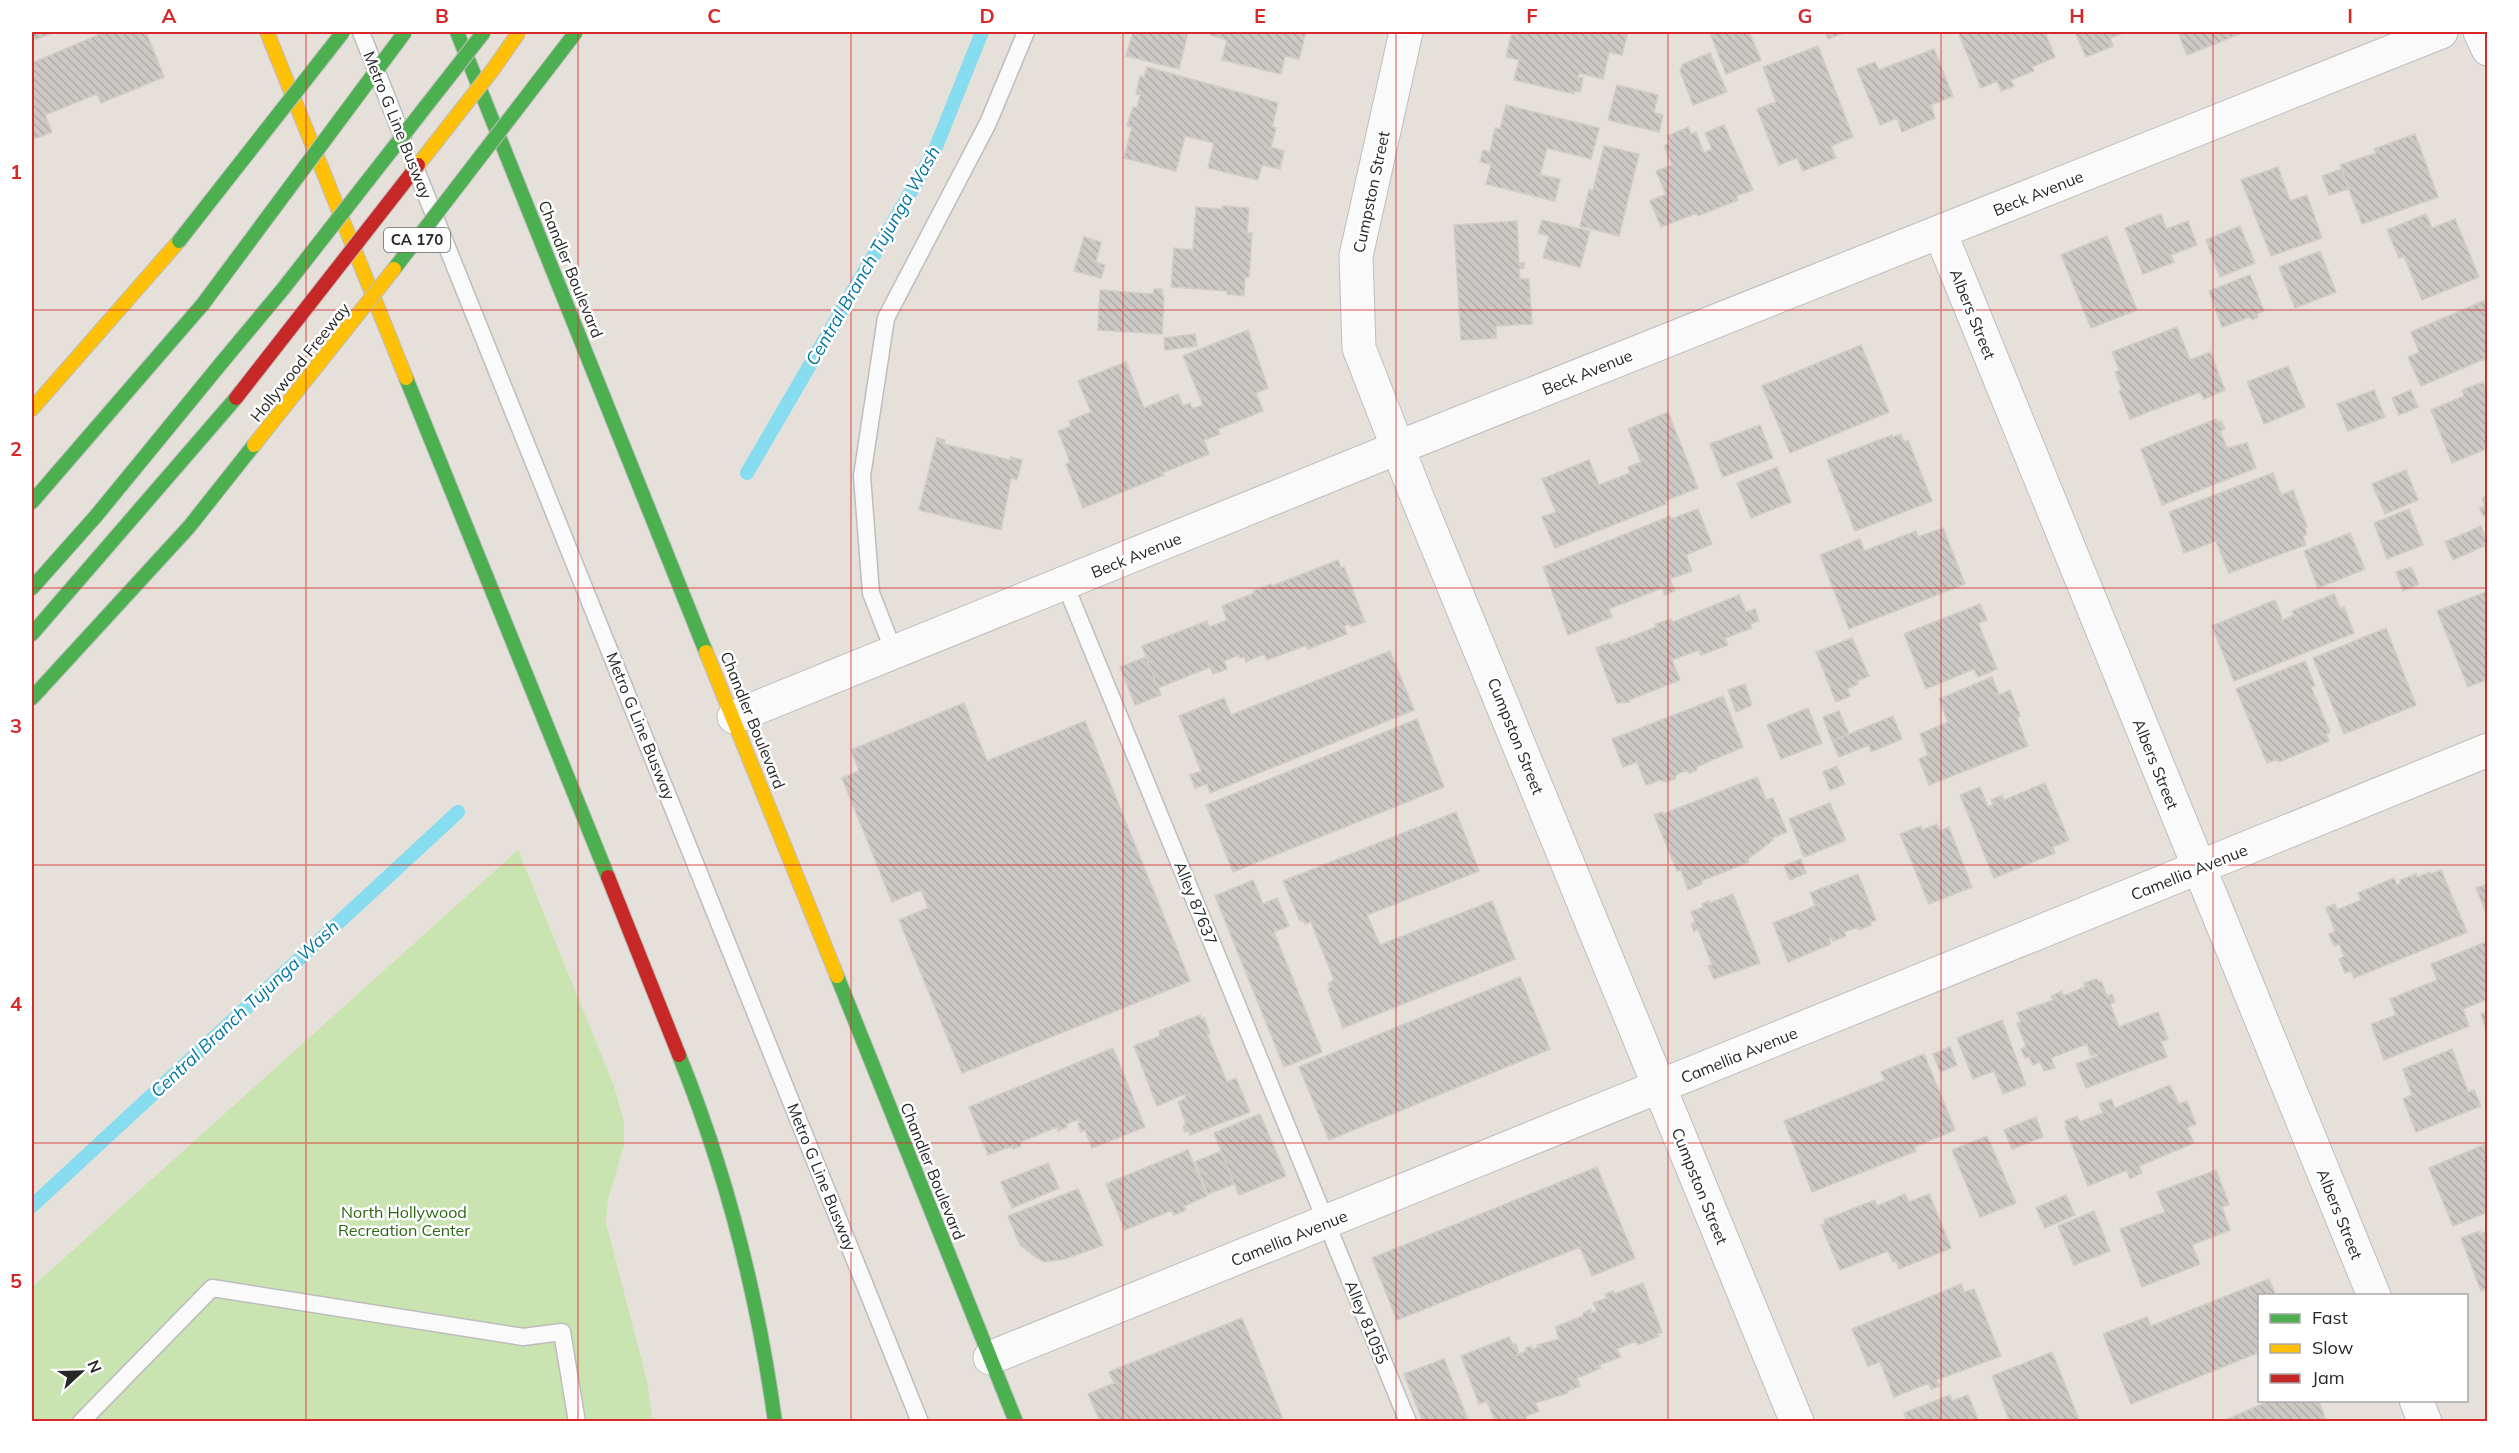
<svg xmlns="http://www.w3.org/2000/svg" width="2519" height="1453" viewBox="0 0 2519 1453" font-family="Mulish,sans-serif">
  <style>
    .grass { fill: #c9e4b0 }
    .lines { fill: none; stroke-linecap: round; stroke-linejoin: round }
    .stream { stroke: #87dcef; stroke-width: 14 }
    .building { fill: url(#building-back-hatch); stroke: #d1ccc7; stroke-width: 1.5 }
    .lane-casing { stroke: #bebdbe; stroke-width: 19 }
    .street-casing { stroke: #bebdbe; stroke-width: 35 }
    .fast-casing { stroke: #bebdbe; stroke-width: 16 }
    .slow-casing { stroke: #bebdbe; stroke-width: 16 }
    .jam-casing { stroke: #bebdbe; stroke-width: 16 }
    .lane { stroke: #fbfafa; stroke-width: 16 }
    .street { stroke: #fbfafa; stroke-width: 33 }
    .fast { stroke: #4caf50; stroke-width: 14 }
    .slow { stroke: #ffc107; stroke-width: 14 }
    .jam { stroke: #c62828; stroke-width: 14 }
    .fast-bridge-casing { stroke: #bfbcbb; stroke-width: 16; stroke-linecap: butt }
    .slow-bridge-casing { stroke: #bfbcbb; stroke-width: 16; stroke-linecap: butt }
    .jam-bridge-casing { stroke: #bfbcbb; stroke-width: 16; stroke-linecap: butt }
    .fast-bridge { stroke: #4caf50; stroke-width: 14 }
    .slow-bridge { stroke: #ffc107; stroke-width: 14 }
    .jam-bridge { stroke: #c62828; stroke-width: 14 }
    .grid { fill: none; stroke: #d62828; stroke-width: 1.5; stroke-opacity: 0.55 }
    .labels { text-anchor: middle; stroke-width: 5; stroke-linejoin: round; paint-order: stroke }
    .shield { fill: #fff; stroke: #686868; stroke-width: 1.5 }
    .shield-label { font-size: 15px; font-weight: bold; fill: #272727 }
    .street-label { font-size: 16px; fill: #272727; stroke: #fff }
    .park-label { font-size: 16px; fill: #2b6713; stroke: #fff }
    .water-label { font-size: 18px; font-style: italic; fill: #02759f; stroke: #fff }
    .neatline { fill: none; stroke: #d62828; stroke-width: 2 }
    .grid-label { font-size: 20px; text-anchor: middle; font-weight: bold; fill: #d62828 }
  </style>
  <defs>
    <pattern id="building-back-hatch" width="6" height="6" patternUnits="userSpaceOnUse" patternTransform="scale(1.5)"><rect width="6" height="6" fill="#ccc9c5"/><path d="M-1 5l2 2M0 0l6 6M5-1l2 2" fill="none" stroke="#afada9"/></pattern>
  </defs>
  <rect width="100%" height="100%" fill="#e6e0db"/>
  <path class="grass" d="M518 850 614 1086 624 1122V1146L608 1199 606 1223 647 1381 653 1421H32V1287Z"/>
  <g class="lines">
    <path class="stream" d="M747 473 934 152 982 32
      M32 1206 458 812"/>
  </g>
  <path class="building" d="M32 32H55L32 41Z
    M105 32H146L164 77 101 103 97 94 45 115 52 132 32 140V63Z
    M1133 32H1188L1179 69 1126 56Z
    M1211 32H1306L1299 59 1285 56 1281 74 1222 60 1227 40 1210 35Z
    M1512 32H1628L1622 55 1609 52 1603 79 1579 73 1578 77 1583 78 1580 92 1574 91V94L1514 80 1519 60 1506 57Z
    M1712 32H1749L1761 60 1726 74 1710 33Z
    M1825 32H1846L1828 39Z
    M1958 32H2045L2055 57 2032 67 2034 71 2011 80 2014 86 2001 91 1997 81 1981 88Z
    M2075 32H2126L2110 38 2113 46 2086 57Z
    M2178 32H2245L2187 55Z
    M1818 46 1853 137 1831 146 1836 158 1803 171 1797 158 1779 165 1757 109 1776 102 1763 67Z
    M1934 49 1953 96 1931 105 1935 118 1902 132 1897 118 1880 125 1857 69 1875 62 1879 70Z
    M1710 53 1727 92 1693 105 1680 71 1683 64Z
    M1147 67 1278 103 1272 127 1276 128 1271 147 1284 151 1280 169 1262 165 1258 180 1208 168 1214 143 1185 136 1176 171 1124 158 1132 127 1127 126 1133 107 1137 108 1140 95 1136 94 1140 76 1144 77Z
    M1617 85 1658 95 1654 113 1663 115 1659 132 1608 120Z
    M1506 105 1599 128 1591 159 1547 148 1540 175 1560 179 1555 201 1486 184 1491 165 1480 162 1483 150 1490 152 1495 128 1500 129Z
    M1724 125 1753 190 1736 196 1738 200 1698 216 1697 213 1661 227 1650 201 1666 194 1656 171 1672 165 1664 146 1670 143 1667 136 1688 127 1691 134 1696 132 1704 153 1712 149 1705 133Z
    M2415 134 2438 197 2362 224 2340 165 2376 153 2374 149Z
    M1604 146 1639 154 1619 236 1580 226 1589 190H1593Z
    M2278 167 2290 201 2307 195 2322 238 2271 256 2241 180Z
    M2341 169 2348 189 2329 195 2322 176Z
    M1223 206 1249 208 1247 233H1252L1249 277H1245L1244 296 1227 294V291L1171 287 1174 248 1193 250 1196 207 1222 209Z
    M2161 214 2166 229 2188 221 2197 245 2171 255 2174 262 2143 274 2125 228Z
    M2426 214 2432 228 2455 219 2479 277 2422 300 2404 256 2399 258 2387 230Z
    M1542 220 1590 231 1580 267 1543 258 1549 236 1538 233Z
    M1517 221 1519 263H1524V268L1519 269 1520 279H1529L1532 324 1496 326V338L1461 340 1454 225Z
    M2240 226 2255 263 2220 277 2206 240Z
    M2107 236 2137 310 2091 328 2061 255Z
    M1084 237 1101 242 1096 262 1105 265 1101 278 1074 271Z
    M2320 251 2336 292 2295 308 2279 267Z
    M2250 275 2264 311 2257 314 2258 317 2252 320 2250 317 2222 327 2209 291Z
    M1154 289H1162V296H1164L1162 334 1098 330 1100 290 1153 294Z
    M2488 299V367L2484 359 2421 386 2408 357 2419 352 2411 332Z
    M2177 327 2190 360 2210 352 2225 390 2204 399 2200 392 2130 419 2119 391 2122 390 2115 372 2119 370 2112 352Z
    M1248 330 1268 388 1256 393 1263 411 1218 429 1220 434 1204 440 1209 454 1162 473 1164 475 1083 508 1066 464 1070 462 1058 431 1071 426 1069 421 1091 412 1078 381 1126 362 1144 408 1178 394 1183 406 1190 403 1192 409 1203 405 1183 356Z
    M1195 334 1197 346 1165 350 1164 338Z
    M1861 345 1889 412 1790 453 1762 386Z
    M2288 366 2305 407 2264 424 2247 382Z
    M2483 382 2485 388 2488 387V448L2452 463 2431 410 2464 396 2462 390Z
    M2374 390 2385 417 2348 431 2337 404Z
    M2411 390 2418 407 2399 415 2392 398Z
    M1668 412 1698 488 1665 501 1666 504 1555 548 1542 517 1556 512 1542 479 1589 460 1599 485 1630 473 1628 467 1641 462 1628 429Z
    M2216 419 2217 422 2221 421 2225 429 2220 431 2227 448 2247 443 2256 468 2162 505 2141 449Z
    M1760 425 1773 458 1723 477 1710 444Z
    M1901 434 1904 442 1908 440 1932 501 1855 531 1827 460 1892 435 1893 437Z
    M937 438 945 440 944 444 1010 460 1011 457 1022 460 1017 480 1011 478 1001 530 919 510Z
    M1777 467 1791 502 1751 518 1737 483Z
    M2406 470 2418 500 2385 514 2372 484Z
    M2273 473 2281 495 2293 490 2307 527 2305 528 2307 534 2303 536 2306 545 2229 573 2216 541 2184 553 2169 512Z
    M2488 496V515L2483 516 2480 508 2485 506 2482 498Z
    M1698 509 1712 544 1686 555 1692 571 1670 579 1675 591 1665 595 1662 588 1609 609 1612 617 1568 635 1543 567 1670 516 1671 519Z
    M2409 509 2423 545 2387 559 2374 523Z
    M2481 526 2488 544 2453 560 2445 542Z
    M1943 528 1965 584 1849 629 1820 555 1860 539 1864 551 1916 531 1918 537Z
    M2350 533 2365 569 2318 588 2304 551Z
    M1338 560 1341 568 1344 567 1365 622 1351 627 1350 624 1344 626 1347 634 1308 649 1307 645 1267 660 1264 654 1246 662 1244 657 1240 658 1239 655 1224 661 1227 669 1213 674 1210 667 1158 688 1142 646 1207 621 1209 627 1227 620 1222 606 1254 593 1253 591 1271 584 1272 586Z
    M2411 567 2419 584 2403 591 2396 572Z
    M2488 591V679L2468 687 2437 611Z
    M2334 594 2340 608 2344 607 2354 633 2234 681 2212 626 2275 600 2283 620 2294 615 2292 611Z
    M1739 595 1746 612 1755 609 1759 621 1750 624 1752 628 1725 638 1728 645 1701 655 1699 650 1672 660 1680 680 1629 700 1630 702 1617 703 1596 648 1609 643 1610 645 1656 627 1655 624 1671 619 1673 622Z
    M1980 604 1987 620 1978 623 1997 669 1978 677 1974 669 1926 689 1904 634Z
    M2386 628 2416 705 2344 734 2313 658Z
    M1852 638 1869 676 1857 681 1858 684 1847 689 1850 696 1836 702 1816 652Z
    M1390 651 1414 710 1210 793 1207 784 1195 788 1190 775 1201 771 1179 716 1224 698 1231 715Z
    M1146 657 1161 695 1135 705 1120 667Z
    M2305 661 2315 686 2311 687 2330 732 2326 734 2329 741 2279 762 2278 759 2267 763 2236 689Z
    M1992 677 1999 695 2010 690 2020 716 2017 718 2028 746 1929 785 1919 759 1928 755 1920 734 1948 722 1939 699Z
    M1745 684 1752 705 1736 712 1728 690Z
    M1723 696 1743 747 1696 767 1697 770 1689 773 1688 770 1677 774 1675 779 1666 782 1660 780 1646 785 1637 762 1623 767 1612 739Z
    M964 703 987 761 1085 721 1190 981 962 1073 899 920 928 908 921 890 892 902 842 778 859 771 851 750Z
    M1808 708 1822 743 1781 759 1767 725Z
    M1839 711 1849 734 1832 741 1823 717Z
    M1893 716 1902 739 1871 752 1869 745 1839 757 1832 741Z
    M1417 719 1444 787 1233 872 1206 805Z
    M1837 766 1845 784 1830 790 1823 772Z
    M1757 777 1766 800 1773 798 1787 832 1772 838 1773 840 1748 859 1749 862 1701 881 1702 884 1688 890 1681 870 1677 871 1654 815 1662 812 1663 814Z
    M2045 783 2069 840 2053 847 2055 853 1994 878 1960 795 1980 787 1988 807 1993 805 1991 800 2002 795 2004 800Z
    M1830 803 1846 840 1804 857 1789 819Z
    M1456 812 1479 871 1367 915 1380 945 1492 901 1515 959 1343 1028 1328 989 1330 987 1328 983 1334 980 1311 922 1305 924 1303 920 1300 921 1283 881Z
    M1937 824 1940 831 1949 827 1972 887 1929 904 1900 834 1921 826 1922 830Z
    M1801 859 1806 873 1790 880 1784 866Z
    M2441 870 2467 932 2354 978 2351 971 2345 973 2339 959 2344 956 2339 944 2334 946 2329 934 2335 931 2326 908 2335 904 2337 910 2361 900 2358 893 2394 878 2397 885 2401 883 2400 880 2416 874 2417 877 2430 872 2431 874Z
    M1858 874 1876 920 1870 922 1871 925 1859 930 1858 927 1844 932 1846 936 1833 941 1832 938 1829 939 1831 944 1788 962 1773 923 1815 906 1810 893Z
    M1253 880 1263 904 1277 898 1289 926 1274 932 1322 1052 1284 1067 1215 896Z
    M2488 884V917L2476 888Z
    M1733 894 1760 963 1714 979 1708 966 1712 965 1698 929 1694 931 1691 924 1695 922 1691 912 1703 907 1702 904 1709 901 1710 903Z
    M2486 942 2488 999 2463 1009 2469 1026 2384 1060 2371 1024 2396 1015 2390 999 2437 980 2431 964Z
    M1520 977 1550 1049 1329 1140 1299 1067Z
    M2097 979 2099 982 2101 981 2107 996 2112 994 2115 1002 2110 1004 2119 1027 2158 1012 2168 1039 2161 1042 2167 1057 2086 1088 2076 1064 2098 1056 2097 1054 2091 1056 2087 1044 2051 1058 2055 1068 2044 1071 2040 1062 2033 1065 2029 1057 2025 1058 2021 1049 2026 1047 2017 1023 2021 1022 2017 1013 2053 1000 2051 996 2062 991 2063 996 2085 987 2084 983Z
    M2488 1012V1028L2486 1029 2481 1014Z
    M1200 1015 1201 1019 1204 1018 1210 1033 1207 1034 1227 1082 1236 1078 1250 1112 1190 1135 1189 1131 1185 1132 1183 1126 1186 1124 1178 1102 1186 1098 1185 1094 1157 1106 1134 1046 1160 1036 1159 1031Z
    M2002 1020 2026 1085 2003 1094 1994 1071 1973 1079 1957 1038Z
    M1950 1047 1957 1065 1940 1072 1933 1054Z
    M1113 1048 1145 1127 1092 1148 1085 1130 1081 1132 1078 1123 1081 1122 1080 1119 1066 1124 1067 1127 1058 1131 1057 1127 1020 1142 1021 1146 1013 1149 1012 1146 988 1155 969 1107Z
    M2452 1049 2468 1092 2474 1090 2481 1106 2416 1132 2403 1099 2412 1095 2403 1069Z
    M1924 1054 1955 1130 1914 1147 1916 1151 1812 1192 1784 1121 1885 1080 1881 1072Z
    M2170 1085 2179 1104 2187 1101 2196 1124 2187 1128 2194 1143 2139 1166 2142 1173 2130 1179 2127 1170 2088 1186 2065 1127H2067L2065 1121 2077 1116 2080 1122 2103 1113 2099 1104 2111 1099 2115 1108Z
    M1260 1114 1286 1176 1239 1195 1214 1133Z
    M2036 1117 2043 1137 2012 1149 2004 1130Z
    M1987 1136 2016 1203 1980 1217 1952 1150Z
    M2488 1143V1212L2453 1226 2429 1168Z
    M1188 1150 1207 1196 1184 1206 1186 1210 1174 1215 1172 1210 1125 1230 1106 1184Z
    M1221 1151 1234 1184 1208 1194 1195 1162Z
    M1048 1163 1059 1188 1012 1208 1001 1182Z
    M1597 1167 1635 1258 1592 1276 1580 1247 1397 1320 1372 1258Z
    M2216 1170 2229 1204 2222 1207 2230 1230 2192 1245 2200 1264 2142 1287 2120 1229 2165 1212 2157 1192Z
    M1078 1189 1103 1245 1065 1259 1044 1262 1034 1256 1020 1245 1008 1216Z
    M1905 1194 1909 1202 1929 1194 1951 1248 1899 1269 1896 1261 1893 1262 1888 1251 1840 1270 1821 1225 1825 1224 1824 1220 1875 1200 1877 1206Z
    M2066 1195 2075 1215 2045 1228 2036 1208Z
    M2094 1211 2110 1251 2074 1265 2058 1226Z
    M2480 1231 2481 1234 2488 1231V1288L2481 1291 2461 1238Z
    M2269 1279 2276 1296H2260V1352L2131 1404 2103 1334 2147 1317 2151 1326Z
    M1643 1283 1662 1332 1657 1334 1659 1336 1638 1345 1636 1341 1617 1349 1621 1357 1599 1365 1601 1368 1577 1378 1580 1386 1567 1391 1568 1393 1535 1403 1539 1411 1526 1416 1527 1422H1495L1487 1401 1479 1404 1461 1356 1509 1337 1513 1345 1516 1344 1518 1352 1517 1355 1526 1351 1525 1348 1531 1346 1532 1350 1538 1347 1537 1345 1559 1339 1555 1327 1583 1316V1313L1591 1309V1313L1597 1311 1593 1303 1607 1298 1605 1294 1613 1291 1614 1294Z
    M1961 1284 1964 1292 1974 1289 2001 1356 1936 1380 1940 1386 1931 1389 1929 1383 1894 1397 1880 1362 1868 1366 1852 1329Z
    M1242 1318 1284 1422H1093L1099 1419 1088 1394 1114 1383 1109 1372Z
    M2052 1352 2080 1422H2010L1992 1376Z
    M1444 1359 1469 1422H1423L1404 1374Z
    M1950 1395 1952 1401 1968 1395 1979 1422H1907L1904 1413Z
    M2272 1400H2318L2327 1422H2220Z"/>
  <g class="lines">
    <defs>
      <path id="lane" d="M361 32 403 138
        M414 165 920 1422
        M1065 584 1408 1422
        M894 652 871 593 862 476 886 318 988 123 1026 32
        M81 1422 212 1288 523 1337 562 1332 577 1422"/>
      <path id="street" d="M1406 32 1356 256 1359 348 1417 497 1797 1422
        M2480 32 2488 49
        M1940 232 2374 1296
        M734 717 1397 448 2441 32
        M990 1358 2488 750
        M2416 1400 2425 1422"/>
      <path id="fast" d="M457 32 706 652
        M406 378 608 877
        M32 502 203 304
        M32 588 96 516 223 361
        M32 634 236 398
        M32 698 189 527 254 445
        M837 976 1016 1422
        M679 1055C726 1172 758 1297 775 1422"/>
      <path id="slow" d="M267 32 406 378
        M32 409 179 241
        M706 652 837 976"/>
      <path id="jam" d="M608 877 679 1055"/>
    </defs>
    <use href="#lane" class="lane-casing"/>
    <use href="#street" class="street-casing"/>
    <use href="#fast" class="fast-casing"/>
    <use href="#slow" class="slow-casing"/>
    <use href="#jam" class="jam-casing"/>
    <use href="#lane" class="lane"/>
    <use href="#street" class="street"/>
    <use href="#fast" class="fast"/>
    <use href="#slow" class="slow"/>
    <use href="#jam" class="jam"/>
    <defs>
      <path id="fast-bridge" d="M179 241 343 32
        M394 269 576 32
        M203 304 405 32
        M223 361 283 289 484 32"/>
      <path id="slow-bridge" d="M418 165 494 68 519 32
        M254 445 394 269"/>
      <path id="jam-bridge" d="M236 398 418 165"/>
    </defs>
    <use href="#fast-bridge" class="fast-bridge-casing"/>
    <use href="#slow-bridge" class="slow-bridge-casing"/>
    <use href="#jam-bridge" class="jam-bridge-casing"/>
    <use href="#fast-bridge" class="fast-bridge"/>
    <use href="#slow-bridge" class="slow-bridge"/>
    <use href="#jam-bridge" class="jam-bridge"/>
  </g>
  <path class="grid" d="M306 32V1422M578 32V1422M851 32V1422M1123 32V1422M1396 32V1422M1668 32V1422M1941 32V1422M2213 32V1422M32 310H2488M32 588H2488M32 865H2488M32 1143H2488"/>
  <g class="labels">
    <rect class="shield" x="384" y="228" width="66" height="24" rx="4.5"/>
    <g class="shield-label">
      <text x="417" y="245">CA 170</text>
    </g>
    <g class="street-label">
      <text transform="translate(398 125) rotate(68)" y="6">Metro G Line Busway</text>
      <text transform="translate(1371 192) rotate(-78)" y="6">Cumpston Street</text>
      <text transform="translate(2038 193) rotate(-22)" y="6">Beck Avenue</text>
      <text transform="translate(571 269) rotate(68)" y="6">Chandler Boulevard</text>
      <text transform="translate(1973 314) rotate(68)" y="6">Albers Street</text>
      <text transform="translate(300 362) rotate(-51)" y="6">Hollywood Freeway</text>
      <text transform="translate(1587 372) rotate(-22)" y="6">Beck Avenue</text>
      <text transform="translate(1136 555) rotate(-22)" y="6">Beck Avenue</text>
      <text transform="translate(753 720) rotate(68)" y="6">Chandler Boulevard</text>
      <text transform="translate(641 726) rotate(68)" y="6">Metro G Line Busway</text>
      <text transform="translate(1516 736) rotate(68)" y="6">Cumpston Street</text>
      <text transform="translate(2156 764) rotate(68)" y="6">Albers Street</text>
      <text transform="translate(2189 872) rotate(-22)" y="6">Camellia Avenue</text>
      <text transform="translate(1196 903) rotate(68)" y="6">Alley 87637</text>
      <text transform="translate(1739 1055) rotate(-22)" y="6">Camellia Avenue</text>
      <text transform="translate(933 1171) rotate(68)" y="6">Chandler Boulevard</text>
      <text transform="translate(822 1177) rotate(68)" y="6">Metro G Line Busway</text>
      <text transform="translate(1700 1186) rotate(68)" y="6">Cumpston Street</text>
      <text transform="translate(2340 1214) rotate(68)" y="6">Albers Street</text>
      <text transform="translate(1289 1238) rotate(-22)" y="6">Camellia Avenue</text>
      <text transform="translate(1367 1322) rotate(68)" y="6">Alley 81055</text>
    </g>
    <g class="park-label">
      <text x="404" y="1218">North Hollywood<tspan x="404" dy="18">Recreation Center</tspan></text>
    </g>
    <g class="water-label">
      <text transform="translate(873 256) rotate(-60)" y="6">Central Branch Tujunga Wash</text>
      <text transform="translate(245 1009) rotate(-43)" y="6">Central Branch Tujunga Wash</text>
    </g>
  </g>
  <rect width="2519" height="1453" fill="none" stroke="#ffffff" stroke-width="66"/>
  <rect x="2258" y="1294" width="210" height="108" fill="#ffffff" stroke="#a9a9a9" stroke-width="1.5"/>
  <rect x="2270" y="1314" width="30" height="9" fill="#4caf50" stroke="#a9a9a9" stroke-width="1.5"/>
  <text x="2312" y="1324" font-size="18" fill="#272727">Fast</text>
  <rect x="2270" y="1344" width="30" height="9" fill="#ffc107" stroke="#a9a9a9" stroke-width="1.5"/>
  <text x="2312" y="1354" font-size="18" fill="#272727">Slow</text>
  <rect x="2270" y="1374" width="30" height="9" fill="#c62828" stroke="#a9a9a9" stroke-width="1.5"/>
  <text x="2312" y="1384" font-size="18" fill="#272727">Jam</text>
  <g transform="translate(81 1372) rotate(68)" stroke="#ffffff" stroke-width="4.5" paint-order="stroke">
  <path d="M0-4.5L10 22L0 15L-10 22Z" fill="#272727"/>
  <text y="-9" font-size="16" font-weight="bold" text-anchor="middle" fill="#272727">N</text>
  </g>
  <rect x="33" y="33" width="2453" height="1387" class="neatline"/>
  <g class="grid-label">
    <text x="169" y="23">A</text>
    <text x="442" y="23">B</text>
    <text x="714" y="23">C</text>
    <text x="987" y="23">D</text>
    <text x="1260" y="23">E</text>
    <text x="1532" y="23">F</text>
    <text x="1805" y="23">G</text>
    <text x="2077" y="23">H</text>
    <text x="2350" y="23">I</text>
    <text x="16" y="179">1</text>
    <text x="16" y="456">2</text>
    <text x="16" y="733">3</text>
    <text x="16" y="1011">4</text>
    <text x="16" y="1288">5</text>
  </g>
</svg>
